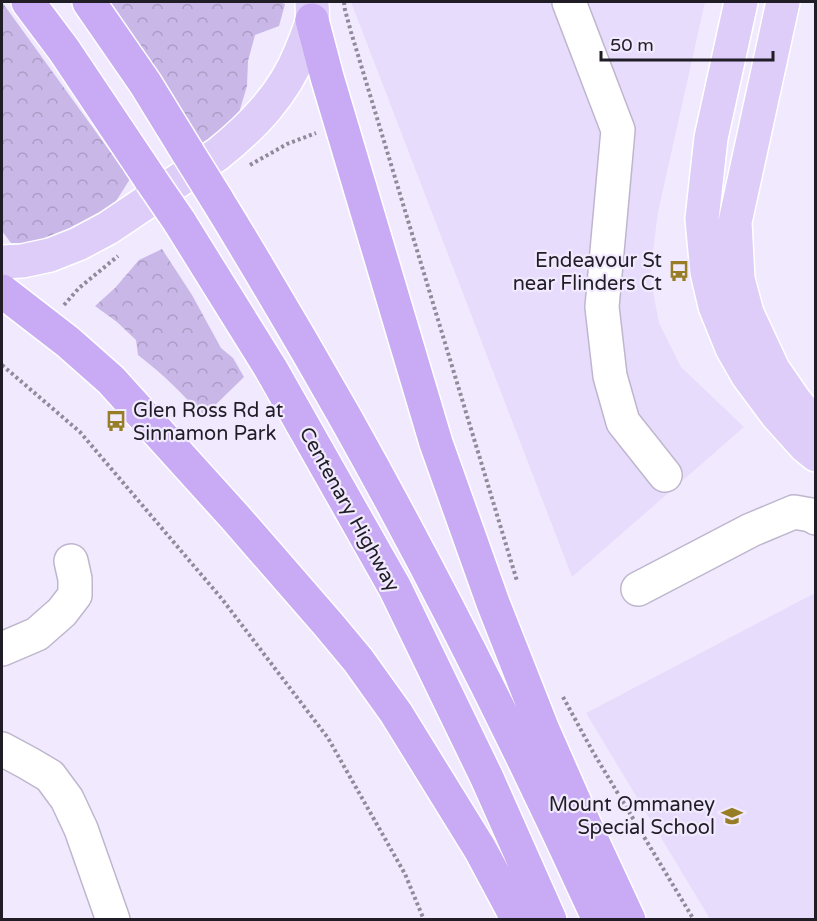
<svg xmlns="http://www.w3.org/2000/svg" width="817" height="921" viewBox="0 0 817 921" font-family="'Varela Round',sans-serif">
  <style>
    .built { fill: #e8dcfd }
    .forest { fill: url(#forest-crowns) }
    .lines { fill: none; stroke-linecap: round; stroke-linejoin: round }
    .minor-casing { stroke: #bfb6ce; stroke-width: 36 }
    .major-casing { stroke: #fff; stroke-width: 36 }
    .highway-casing { stroke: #fff; stroke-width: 36 }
    .path { stroke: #908a99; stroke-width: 4; stroke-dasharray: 3 3; stroke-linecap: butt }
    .minor { stroke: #fff; stroke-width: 33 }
    .major { stroke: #decdf8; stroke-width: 33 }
    .highway { stroke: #c8abf4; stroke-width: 33 }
    .highway-bridge-casing { stroke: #fff; stroke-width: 36; stroke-linecap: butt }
    .highway-bridge { stroke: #c8abf4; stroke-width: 33 }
    .labels { text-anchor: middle; stroke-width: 4.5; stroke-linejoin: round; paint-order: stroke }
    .poi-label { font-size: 20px; fill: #211d26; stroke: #f1eafe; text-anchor: end }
    .street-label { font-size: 20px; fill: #211d26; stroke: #f1eafe }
  </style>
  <defs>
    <pattern id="forest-crowns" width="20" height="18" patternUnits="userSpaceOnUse" patternTransform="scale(1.5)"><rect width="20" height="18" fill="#c9b7e7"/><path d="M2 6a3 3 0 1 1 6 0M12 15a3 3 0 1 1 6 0" fill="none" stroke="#ac9dc6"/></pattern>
  </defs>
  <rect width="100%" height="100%" fill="#f1eafe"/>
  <path class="built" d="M351 2H705L658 212 650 276 659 323 681 367 744 427 572 577Z
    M815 593V919H710L586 713Z"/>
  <path class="forest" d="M2 2 130 179 111 209 89 222 55 236 29 244 11 243 2 231Z
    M101 2H280L285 4 279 26 255 35 248 61 247 86 238 116 206 150Z
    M162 249 192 295 221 348 233 358 244 377 203 417C182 393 164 375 138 355L136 340 117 322 95 306 115 288 139 260Z"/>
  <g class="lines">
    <defs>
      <path id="minor" d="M569 2 618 130 602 307 610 376 623 422 665 475
        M638 589 751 530 794 512 811 515 816 518
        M2 649 37 634 62 612 75 595V579L71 561
        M2 749 28 763 50 776 67 799 81 829 113 920"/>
      <path id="major" d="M741 2 711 138 702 219 707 272 715 306 732 348 748 376 777 415 805 446 816 455
        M783 2 735 222 738 279 747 313 773 369 795 401 810 419
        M2 262 22 261 50 255 78 244 108 228 218 154C254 125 284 94 301 51 305 41 310 30 312 20 313 14 312 7 312 2"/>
      <path id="highway" d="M28 2 64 50 151 180
        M89 2 145 83 188 153
        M312 20 327 77 436 443 493 603 543 730 583 821 629 920
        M216 198C260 270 303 343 345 417 437 581 521 749 599 920
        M179 221 271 369 395 588 487 778 550 920
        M2 291 68 342 111 380 234 516 328 624 358 660 396 713 480 849 518 920"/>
    </defs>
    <use href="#minor" class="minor-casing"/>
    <use href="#major" class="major-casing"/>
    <use href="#highway" class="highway-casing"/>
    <path class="path" d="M344 2 345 10 351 32 517 581
      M250 165 287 144 316 133
      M64 305 79 288 118 256
      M2 365 80 432 222 599 328 738 405 874 424 920
      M563 697 593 752 694 920"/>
    <use href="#minor" class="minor"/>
    <use href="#major" class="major"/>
    <use href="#highway" class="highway"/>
    <defs>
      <path id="highway-bridge" d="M188 153 216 198
        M151 180 179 221"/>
    </defs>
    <use href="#highway-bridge" class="highway-bridge-casing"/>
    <use href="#highway-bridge" class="highway-bridge"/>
  </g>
  <defs>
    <symbol id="bus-bare" viewBox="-9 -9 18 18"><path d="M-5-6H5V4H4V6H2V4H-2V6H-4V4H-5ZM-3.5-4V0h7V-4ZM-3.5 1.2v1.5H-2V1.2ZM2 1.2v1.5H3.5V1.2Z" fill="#977d25" stroke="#f1eafe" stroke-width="2.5" paint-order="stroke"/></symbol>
    <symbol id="school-bare" viewBox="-9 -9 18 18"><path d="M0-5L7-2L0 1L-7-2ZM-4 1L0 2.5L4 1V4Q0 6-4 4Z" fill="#977d25" stroke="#f1eafe" stroke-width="2.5" paint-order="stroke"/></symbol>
  </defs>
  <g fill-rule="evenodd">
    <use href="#bus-bare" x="664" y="256" width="30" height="30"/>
    <use href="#bus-bare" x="101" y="406" width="30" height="30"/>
    <use href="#school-bare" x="717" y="801" width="30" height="30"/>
  </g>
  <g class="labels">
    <g class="poi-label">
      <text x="662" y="267">Endeavour St<tspan x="662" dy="23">near Flinders Ct</tspan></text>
      <text x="133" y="417" text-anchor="start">Glen Ross Rd at<tspan x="133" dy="23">Sinnamon Park</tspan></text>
      <text x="715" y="811">Mount Ommaney<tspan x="715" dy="23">Special School</tspan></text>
    </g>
    <g class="street-label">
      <text transform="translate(350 509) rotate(61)" y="7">Centenary Highway</text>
    </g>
  </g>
  <rect width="817" height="921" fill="none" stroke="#211d26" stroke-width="6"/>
  <path d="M601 51v9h172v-9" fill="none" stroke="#211d26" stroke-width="3"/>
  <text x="610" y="51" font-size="18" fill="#211d26" stroke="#f1eafe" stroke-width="4.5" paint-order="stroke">50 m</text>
</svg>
